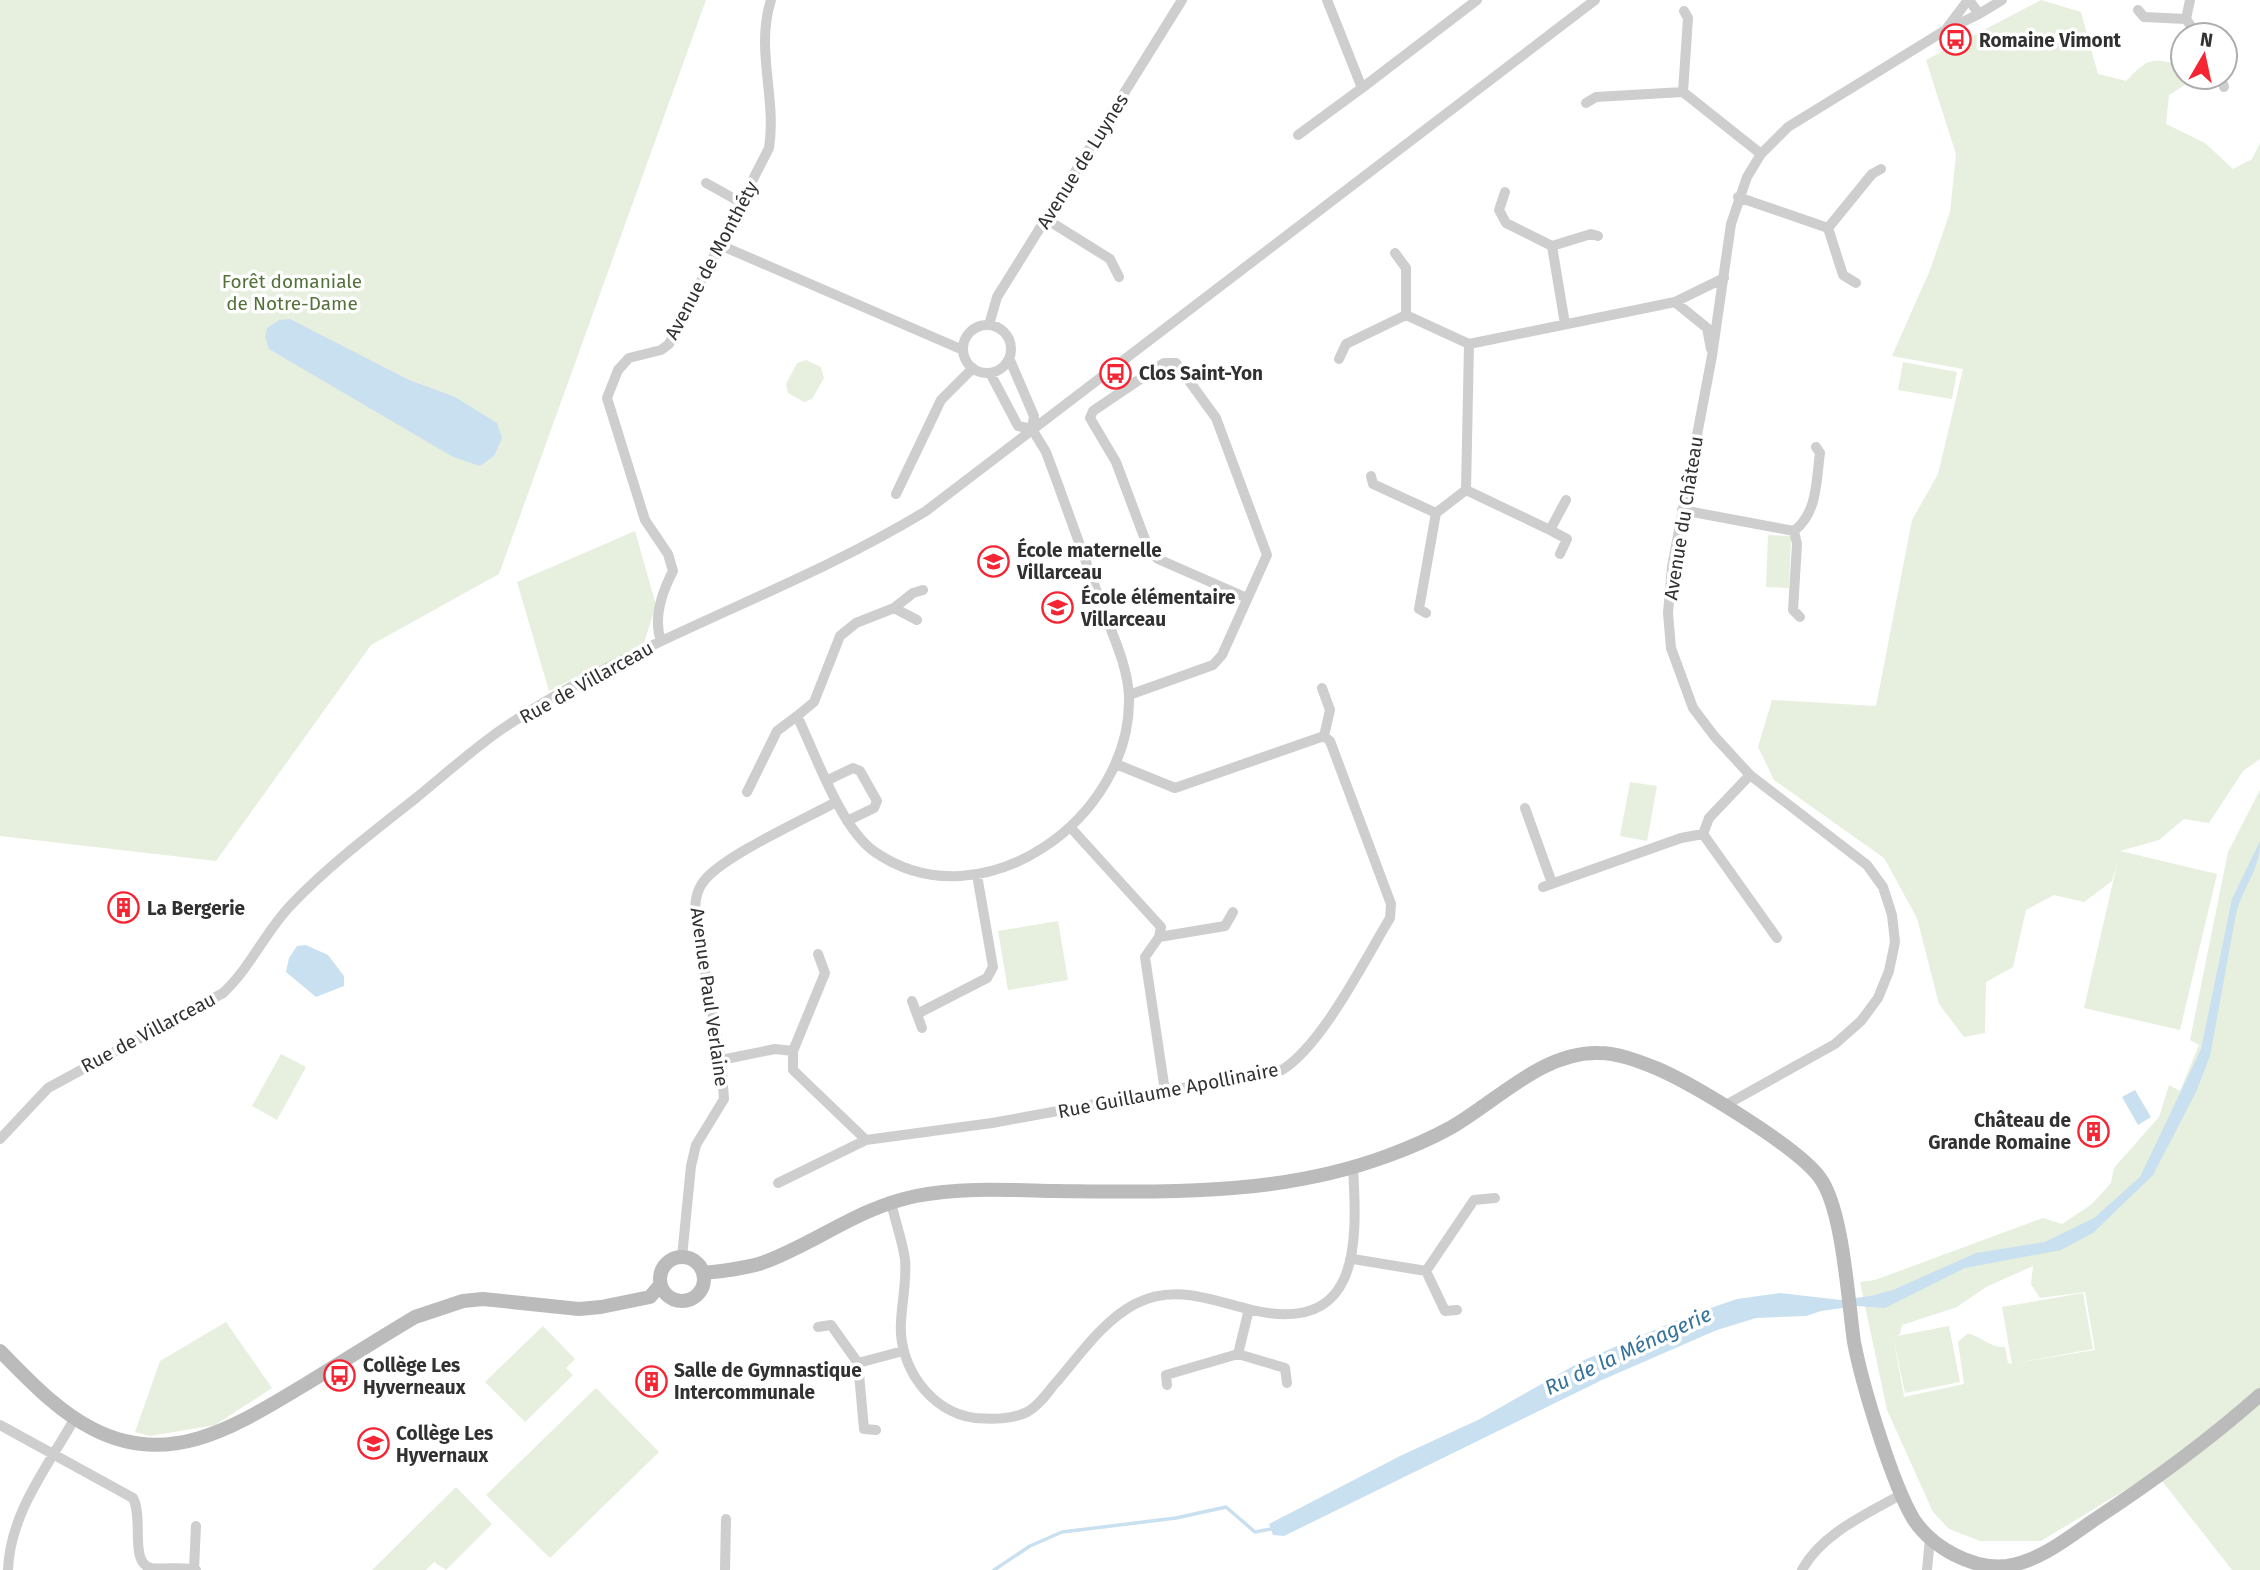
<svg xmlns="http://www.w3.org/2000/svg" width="2260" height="1570" viewBox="0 0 2260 1570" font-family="'Fira Sans',sans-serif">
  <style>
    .green { fill: #e7efde; fill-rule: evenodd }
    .water { fill: #c9e0f0 }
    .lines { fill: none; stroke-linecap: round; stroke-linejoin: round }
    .stream { stroke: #c9e0f0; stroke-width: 3.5 }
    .street { stroke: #cecece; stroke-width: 10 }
    .secondary { stroke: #bbb; stroke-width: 14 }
    .labels { text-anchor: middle; stroke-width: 7; stroke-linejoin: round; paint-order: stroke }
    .poi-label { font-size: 19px; font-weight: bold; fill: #313131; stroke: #fff; text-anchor: start }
    .street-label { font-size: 19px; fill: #313131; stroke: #fff }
    .park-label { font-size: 19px; fill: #537139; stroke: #fff }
    .water-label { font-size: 21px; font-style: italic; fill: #36739c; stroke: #fff }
  </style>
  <rect width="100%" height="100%" fill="#fff"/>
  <path class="green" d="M0 0H706L499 574 371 645 216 861 0 836Z
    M2041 0 2081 12 2098 74 2126 81C2147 59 2151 57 2180 65L2188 83 2169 95 2166 124 2205 143 2233 169 2252 159 2260 143V759L2243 771 2209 823 2184 819 2159 840 2120 851 2217 874 2180 1030 2084 1008 2118 860 2112 881 2084 902 2054 895 2026 910 2013 967 1986 982 1985 1033 1964 1037 1939 1004 1917 918 1884 858 1774 780 1758 747 1772 700 1876 706 1912 520 1938 474 1963 369 1892 356 1930 270 1950 212 1956 154 1926 60Z
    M806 360 821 367 824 378 812 399 804 402 788 393 786 384 797 363Z
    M1903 362 1957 372 1952 399 1898 390Z
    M635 531 656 605 644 643 549 691 517 582Z
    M1768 535 1791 536 1789 588 1766 587Z
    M1630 782 1657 786 1647 841 1620 836Z
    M2260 790V1570H2232L2155 1472 2041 1541H1980L1949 1529 1933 1512 1887 1410 1860 1282 1875 1280 2043 1218 2062 1224 2092 1204 2111 1183 2114 1168 2159 1117 2169 1085 2180 1091 2199 1045 2190 1040 2228 852ZM2033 1266 2031 1284 2040 1298 2085 1292 2095 1350 2015 1363 2093 1349 2083 1293 2002 1307 2012 1364 2008 1363 2005 1347C1989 1348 1981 1335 1967 1334L1958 1342 1964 1384 1904 1397 1893 1336 1905 1393 1960 1382 1949 1326 1897 1336 1900 1334 1902 1325 1957 1307 1986 1287Z
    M1058 921 1068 980 1008 990 998 931Z
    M281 1054 306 1067 277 1120 252 1106Z
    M226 1322 272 1388 215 1425 150 1436 135 1432 160 1361Z
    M543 1326 575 1359 566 1368 573 1375 525 1422 485 1382Z
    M596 1388 659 1452 550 1558 486 1495Z
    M456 1487 492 1524 446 1570 434 1562 426 1570H372Z"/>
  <path class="water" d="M290 319 409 380 455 397 497 423 502 438 494 456 480 466 453 457 269 349 265 337 267 328 279 320Z
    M2260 841C2260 871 2243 886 2236 914L2210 1056 2196 1092 2153 1175 2093 1233 2061 1250 1965 1268 1885 1308 1857 1306 1821 1311 1806 1316 1756 1318 1717 1330 1602 1380 1284 1536 1273 1535 1269 1524 1400 1456 1480 1419 1582 1361 1687 1316 1737 1299 1780 1293 1841 1300 1870 1296 1893 1290 1976 1253 2045 1242 2094 1218 2140 1177 2201 1049 2232 899Z
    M306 945 328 955 344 976V986L316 997 286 972 289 958 297 946Z
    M2135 1090 2151 1117 2138 1125 2122 1097Z"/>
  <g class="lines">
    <path class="stream" d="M994 1570 1030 1546 1062 1532 1176 1518 1226 1507 1255 1532 1276 1528"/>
    <path class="street" d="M1327 0 1362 88 1477 0
      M1969 0 1979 14 2002 0
      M2190 0 2186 19 2197 35
      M2138 10 2144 17 2186 19
      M1947 28 1968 0
      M2221 77 2224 87
      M1683 92 1688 18 1684 11
      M1586 103 1596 97 1683 92 1761 154
      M1298 135 1362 88
      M706 183 742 203
      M1505 192 1499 210 1506 223 1552 246 1565 324
      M1738 197 1828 228 1843 275 1856 283
      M1046 219 1110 259 1119 277
      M1828 228 1872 174 1881 169
      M720 245 963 350
      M1552 246 1591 234 1598 236
      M1395 253 1406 268V315
      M1675 302 1707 328 1711 349
      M989 325 997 297 1182 0
      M963 349a24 24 0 1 1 48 0a24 24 0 1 1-48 0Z
      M1009 358 1034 416 1032 429
      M1339 359 1346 344 1406 315 1469 344
      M990 373 1018 426 1032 429
      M1371 476 1373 484 1436 513
      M896 494 941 400 973 368
      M1682 510 1794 531 1797 544 1793 610 1800 617
      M1436 513 1466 490
      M1550 530 1466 490 1469 344 1675 302 1724 278
      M1794 531C1818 512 1816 481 1820 453L1816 447
      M1560 554 1567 539 1550 530 1566 500
      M894 608 856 623 840 636 814 702 797 716C816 755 841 829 875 852 982 926 1132 818 1129 697 1128 666 1112 634 1102 606 1083 554 1065 503 1046 452L1032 429
      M1426 613 1419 609 1436 513
      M917 620 894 608 913 593 923 590
      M661 641C653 618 662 592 673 571L668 554 645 520 607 398 618 370 629 358 661 350 669 344 769 148C777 98 755 50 771 0
      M1322 688 1330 710 1324 736
      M1129 695 1213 665 1222 655 1267 555 1216 418 1176 363H1164L1093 411 1090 418 1116 462 1149 550 1158 559 1247 598
      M1750 775 1709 818 1703 834 1777 938
      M828 780 853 768 860 771 877 801 874 808 847 821
      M747 792 777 731 797 716
      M1525 808 1552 883
      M1071 828 1161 927 1159 937 1145 957 1165 1091
      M1543 887 1681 838 1703 834
      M1159 937 1225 926 1233 912
      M818 954 825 973 793 1051V1070L866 1140 992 1123 1282 1070C1323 1044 1364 961 1390 918L1391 904 1330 741 1324 736 1175 788 1116 764
      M912 1001 922 1028
      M917 1014 987 978 993 967 977 875
      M721 1060 775 1049 793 1051
      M1724 1106 1835 1044 1861 1021 1878 998 1889 971 1895 942 1892 915 1883 887 1867 865 1750 775 1715 737 1693 708 1671 648 1668 613 1672 567 1712 356 1731 224 1747 177 1761 154 1788 127 1944 31 1979 14
      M0 1139 48 1088 223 993C251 967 265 932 291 905 328 866 373 832 416 798 444 775 472 750 502 729 634 639 790 594 926 511L1595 0
      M778 1183 866 1140
      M891 1202C895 1221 902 1239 905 1259 907 1280 902 1301 901 1322 898 1366 930 1412 975 1418 991 1419 1012 1420 1027 1412 1037 1407 1046 1395 1053 1386 1078 1358 1101 1322 1135 1304 1173 1284 1209 1299 1248 1309 1359 1337 1358 1248 1353 1168
      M682 1257 691 1166 696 1145 724 1099 721 1060 695 918C695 905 695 892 704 881 723 856 805 819 836 802
      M1353 1259 1426 1271 1474 1200 1495 1198
      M1426 1271 1445 1311 1457 1310
      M818 1327 831 1325 858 1363
      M1238 1354 1285 1368 1287 1383
      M1238 1354 1249 1309
      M1167 1385 1166 1375 1238 1354
      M0 1425 133 1498C144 1518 129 1563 151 1568 165 1570 182 1566 196 1570
      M876 1430 864 1429 858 1363 903 1351
      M194 1569 196 1526
      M8 1570C10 1513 48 1466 75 1418
      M725 1570 726 1519
      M1802 1570C1822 1533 1867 1514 1902 1494
      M1927 1570 1930 1538"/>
    <path class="secondary" d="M660 1279a22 22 0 1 1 44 0a22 22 0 1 1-44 0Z
      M703 1273C723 1271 743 1269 762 1263 815 1244 857 1208 916 1196 961 1187 1008 1190 1054 1191 1167 1192 1279 1196 1387 1156 1409 1148 1430 1139 1450 1128 1496 1102 1543 1051 1599 1053 1618 1053 1638 1061 1656 1068 1693 1084 1798 1147 1820 1178 1843 1209 1848 1301 1854 1342 1862 1384 1892 1484 1914 1520 1933 1548 1973 1570 2007 1566 2040 1561 2068 1538 2094 1520 2152 1482 2208 1441 2260 1395
      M0 1351C28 1379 57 1411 93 1429 172 1470 240 1423 306 1384 342 1362 378 1339 415 1317L463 1301 483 1299 579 1309 601 1307 650 1297 660 1285"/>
  </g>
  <defs>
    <symbol id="bus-ring" viewBox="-11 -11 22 22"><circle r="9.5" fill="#fff" stroke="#f52533" stroke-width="1.5"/><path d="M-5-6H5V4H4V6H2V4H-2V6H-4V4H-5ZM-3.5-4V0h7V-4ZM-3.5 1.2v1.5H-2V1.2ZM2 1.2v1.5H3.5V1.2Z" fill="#f52533"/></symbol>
    <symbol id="school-ring" viewBox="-11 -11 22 22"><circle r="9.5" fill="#fff" stroke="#f52533" stroke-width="1.5"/><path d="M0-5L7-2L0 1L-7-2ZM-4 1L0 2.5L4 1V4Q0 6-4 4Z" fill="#f52533"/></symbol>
    <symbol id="building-ring" viewBox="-11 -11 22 22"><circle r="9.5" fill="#fff" stroke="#f52533" stroke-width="1.5"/><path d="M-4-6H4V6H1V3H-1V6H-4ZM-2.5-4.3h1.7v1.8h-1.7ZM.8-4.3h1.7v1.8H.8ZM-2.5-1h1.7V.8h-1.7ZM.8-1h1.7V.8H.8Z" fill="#f52533"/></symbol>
  </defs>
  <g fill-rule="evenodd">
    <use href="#bus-ring" x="1938" y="22" width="35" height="35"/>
    <use href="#bus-ring" x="1098" y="356" width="35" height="35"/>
    <use href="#school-ring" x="976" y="544" width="35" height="35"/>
    <use href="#school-ring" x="1040" y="590" width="35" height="35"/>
    <use href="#building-ring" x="106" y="890" width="35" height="35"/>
    <use href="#building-ring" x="2076" y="1114" width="35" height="35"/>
    <use href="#bus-ring" x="322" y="1358" width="35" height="35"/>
    <use href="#building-ring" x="634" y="1364" width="35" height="35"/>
    <use href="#school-ring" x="356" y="1426" width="35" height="35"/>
  </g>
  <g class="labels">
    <g class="poi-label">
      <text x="1979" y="47">Romaine Vimont</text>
      <text x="1139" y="380">Clos Saint-Yon</text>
      <text x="1017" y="557">École maternelle<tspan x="1017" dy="22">Villarceau</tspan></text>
      <text x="1081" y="604">École élémentaire<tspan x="1081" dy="22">Villarceau</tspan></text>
      <text x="147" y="915">La Bergerie</text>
      <text x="2071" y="1127" text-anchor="end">Château de<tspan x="2071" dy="22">Grande Romaine</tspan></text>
      <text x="363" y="1372">Collège Les<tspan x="363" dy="22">Hyverneaux</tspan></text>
      <text x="674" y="1377">Salle de Gymnastique<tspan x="674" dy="22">Intercommunale</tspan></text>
      <text x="396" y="1440">Collège Les<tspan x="396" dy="22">Hyvernaux</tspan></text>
    </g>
    <g class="street-label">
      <text transform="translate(1082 161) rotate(-58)" y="7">Avenue de Luynes</text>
      <text transform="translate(711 260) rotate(-62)" y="7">Avenue de Monthéty</text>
      <text transform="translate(1683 518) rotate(-81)" y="7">Avenue du Château</text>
      <text transform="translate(586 682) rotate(-29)" y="7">Rue de Villarceau</text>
      <text transform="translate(710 997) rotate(82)" y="7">Avenue Paul Verlaine</text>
      <text transform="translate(148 1032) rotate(-28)" y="7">Rue de Villarceau</text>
      <text transform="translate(1168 1090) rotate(-11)" y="7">Rue Guillaume Apollinaire</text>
    </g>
    <g class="park-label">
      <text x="292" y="288">Forêt domaniale<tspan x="292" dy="22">de Notre-Dame</tspan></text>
    </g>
    <g class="water-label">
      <text transform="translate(1628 1351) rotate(-25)" y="7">Ru de la Ménagerie</text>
    </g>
  </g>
  <g transform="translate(2204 56) rotate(9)"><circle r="33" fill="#ffffff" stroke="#adadad" stroke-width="2"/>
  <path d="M0-5L12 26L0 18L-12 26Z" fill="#f52533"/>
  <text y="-10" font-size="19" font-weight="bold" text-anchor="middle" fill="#313131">N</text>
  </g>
</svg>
